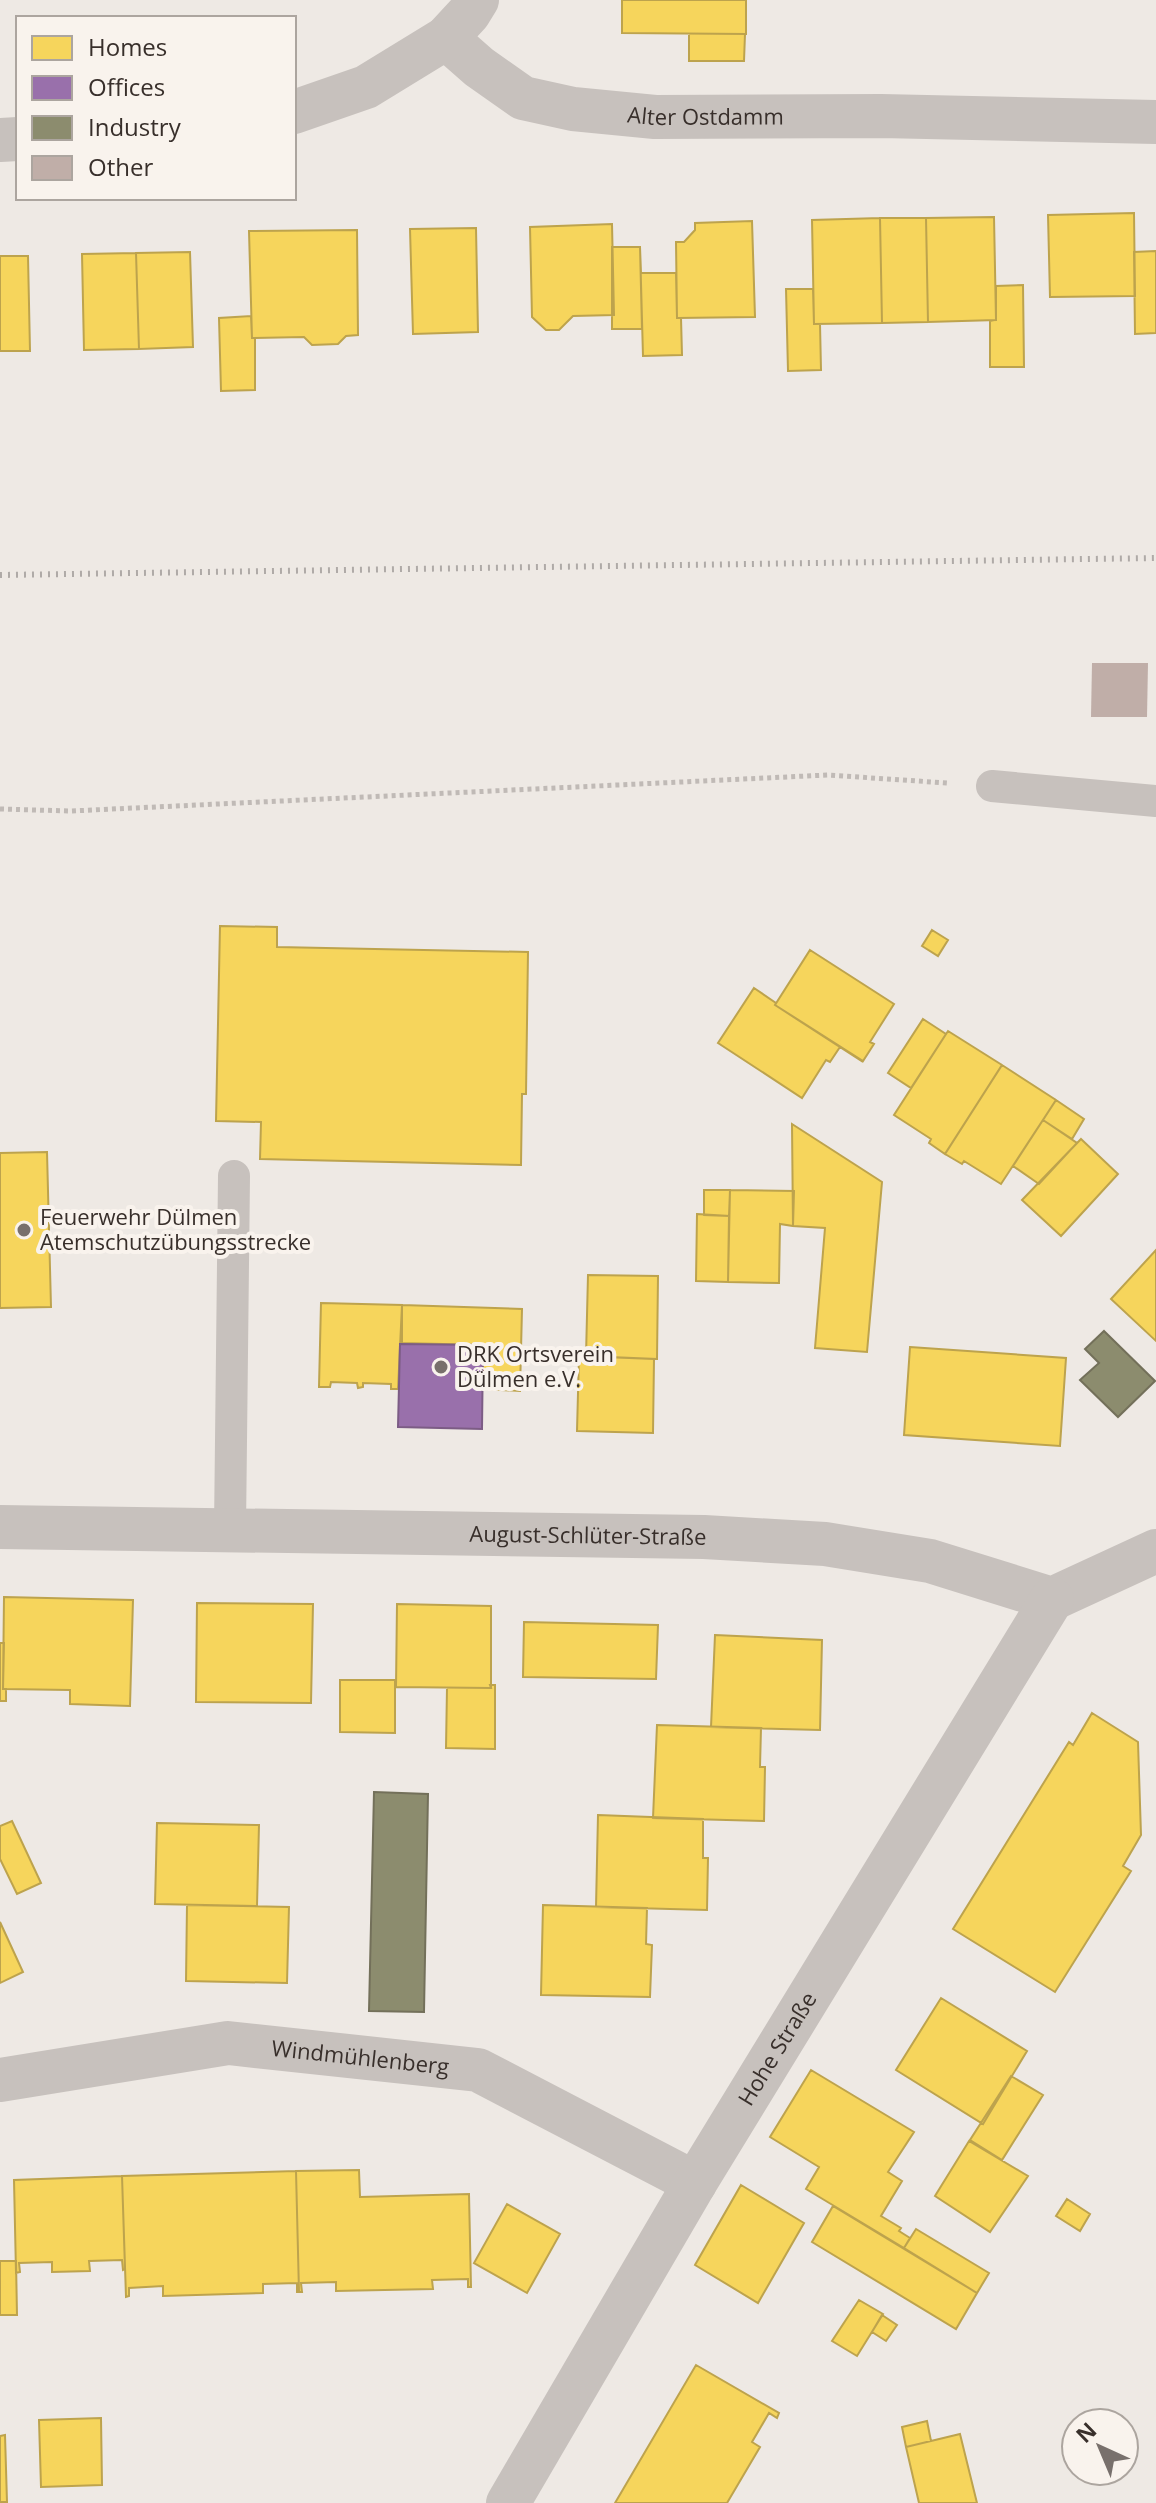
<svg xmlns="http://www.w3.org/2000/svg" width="1156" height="2503" viewBox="0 0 1156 2503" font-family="'Open Sans',sans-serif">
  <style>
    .homes { fill: #f6d55c; stroke: #bda34d; stroke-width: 2 }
    .offices { fill: #9970ab; stroke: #7c5c85; stroke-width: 2 }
    .industry { fill: #8c8c6e; stroke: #73705a; stroke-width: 2 }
    .building { fill: #c0aea8 }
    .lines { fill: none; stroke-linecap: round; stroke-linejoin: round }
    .path { stroke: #c0bab6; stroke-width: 5; stroke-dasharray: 4 4; stroke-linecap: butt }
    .lane { stroke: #c7c1bd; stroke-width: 32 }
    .street { stroke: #c7c1bd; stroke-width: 44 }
    .rail { stroke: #afaaa7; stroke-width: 6; stroke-dasharray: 2 6; stroke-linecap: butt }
    .poi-dot { fill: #78706c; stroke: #f9f3ed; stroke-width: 3 }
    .labels { text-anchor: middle; stroke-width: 8; stroke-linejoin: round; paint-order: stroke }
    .street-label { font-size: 22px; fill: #382f2b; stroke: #f9f3ed }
    .poi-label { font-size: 22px; fill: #382f2b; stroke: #f9f3ed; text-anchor: start }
  </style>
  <rect width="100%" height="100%" fill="#eee9e4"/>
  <path class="homes" d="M622 0H746V34L622 33Z
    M689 34H745L744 61H689Z
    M1134 213 1135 296 1050 297 1048 215Z
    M994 217 996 320 928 322 926 218Z
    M880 218H926L928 322 882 323Z
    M880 218 882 323 814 324 812 220Z
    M752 221 755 317 677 318 676 242H684L695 230V223Z
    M612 224 614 315 573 316 559 330H546L532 317 530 227Z
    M476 228 478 332 413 334 410 229Z
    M357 230 358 335 346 336 338 344 312 345 304 337 252 338 249 231Z
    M612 247H640L642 329H612Z
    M640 247 641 273H676L677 318H681L682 355 643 356Z
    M1156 251V333L1135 334 1134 252Z
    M190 252 193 347 139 349 136 253Z
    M136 253 139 349 84 350 82 254Z
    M0 256H28L30 351H0Z
    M1023 285 1024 367H990V321L996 320V286Z
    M786 289H813L814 324H820L821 370 788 371Z
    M251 316 252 338H255V390L221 391 219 318Z
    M220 926 277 927V947L528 952 526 1094H522L521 1165 260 1159 261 1122 216 1121Z
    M932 930 948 940 938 956 922 946Z
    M810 950 894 1004 870 1042 874 1044 863 1061 775 1005Z
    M754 988 776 1003 775 1005 863 1062 840 1047 830 1062 826 1060 802 1098 718 1043Z
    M923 1019 946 1034 911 1088 888 1073Z
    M948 1031 1002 1065 945 1154 929 1143 931 1139 894 1115Z
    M1002 1065 1056 1100 1001 1184 964 1161 962 1164 945 1154Z
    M1056 1100 1084 1119 1072 1139 1043 1120Z
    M1043 1120 1077 1143 1039 1184 1013 1166Z
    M792 1124 882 1182 867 1352 815 1348 825 1228 793 1226Z
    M1081 1139 1118 1174 1061 1236 1022 1200Z
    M47 1152 51 1307 0 1308V1153Z
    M704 1190H730L729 1216 704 1215Z
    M730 1190 794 1191 793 1226 780 1224 779 1283 728 1282Z
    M697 1214 729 1216 728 1282 696 1281Z
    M1156 1250V1341L1111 1299Z
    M588 1275 658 1276 657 1359 586 1356Z
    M321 1303 402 1305 398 1389H391V1384L363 1383V1387L358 1388 357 1383 331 1382 330 1387H319Z
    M402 1305 522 1309 520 1391 482 1389 483 1345 402 1343Z
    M910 1347 1066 1358 1060 1446 904 1435Z
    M579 1356 654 1359 653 1433 577 1431Z
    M4 1597 133 1600 130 1706 70 1704V1690L3 1689Z
    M197 1603 313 1604 311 1703 196 1702Z
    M397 1604 491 1606V1688L396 1687Z
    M524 1622 658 1625 656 1679 523 1677Z
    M715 1635 822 1640 820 1730 711 1727Z
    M0 1643H4L3 1689H6V1701H0Z
    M340 1680H395V1733L340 1732Z
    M490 1685H495V1749L446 1748 447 1688H491Z
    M1092 1713 1138 1742 1141 1835 1123 1866 1131 1871 1055 1992 953 1929 1069 1742 1073 1745Z
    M657 1725 761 1728 760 1767H765L764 1821 653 1818Z
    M598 1815 703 1819V1858H708L707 1910 596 1907Z
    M12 1821 41 1883 17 1894 0 1859V1826Z
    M157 1823 259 1825 257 1906 155 1904Z
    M187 1905 289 1907 287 1983 186 1981Z
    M543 1905 647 1908 646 1944 652 1945 650 1997 541 1995Z
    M0 1922 23 1972 0 1983Z
    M941 1998 1027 2051 983 2124 896 2070Z
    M811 2070 914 2132 888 2172 902 2181 881 2216 901 2228 899 2231 910 2238 904 2248 806 2189 819 2167 770 2137Z
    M1011 2076 1043 2095 1002 2160 970 2140Z
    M969 2141 1028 2176 990 2232 935 2196Z
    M359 2170 360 2197 469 2194 471 2287H468V2279L432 2280 433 2289 336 2291V2282L301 2283 302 2292H299L296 2171Z
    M296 2171 299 2292H297V2283L263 2284V2293L163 2296V2286L129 2288V2296L126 2297 122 2176Z
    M122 2176 125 2269 123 2270 122 2260 89 2261 90 2271 52 2272V2262L19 2263 20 2272 16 2273 14 2180Z
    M741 2185 804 2223 758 2303 695 2265Z
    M1067 2199 1090 2214 1080 2231 1056 2216Z
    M507 2204 560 2234 527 2293 474 2263Z
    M833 2206 977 2293 956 2329 812 2242Z
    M916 2229 989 2273 977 2293 904 2248Z
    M0 2261H16L17 2315H0Z
    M859 2300 883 2314 857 2356 832 2341Z
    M882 2315 897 2325 886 2341 872 2332Z
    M696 2365 779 2413 777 2418 769 2413 752 2442 760 2447 727 2503H615Z
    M101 2418 102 2485 41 2487 39 2420Z
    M927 2421 931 2441 906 2447 902 2427Z
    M960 2434 977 2503H919L906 2447Z
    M5 2435 7 2502H0V2436Z"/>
  <path class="offices" d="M400 1344 483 1345 482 1429 398 1427Z"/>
  <path class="industry" d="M1104 1331 1155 1381 1118 1417 1080 1380 1099 1363 1085 1349Z
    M374 1792 428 1794 424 2012 369 2011Z"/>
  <path class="building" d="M1092 663H1148L1147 717H1091Z"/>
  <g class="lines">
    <path class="path" d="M0 809 71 811 828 775 947 783"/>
    <path class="lane" d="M992 786 1156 801
      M230 1529 234 1176"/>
    <g class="street">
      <path id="s1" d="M446 38 479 67 523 98 573 109 655 117 881 116 1156 122"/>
      <path d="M294 112 366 87 446 38 469 13 477 0"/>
      <path d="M0 140 18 139"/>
      <path id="s2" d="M0 1527 704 1537 825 1544 930 1561 1052 1599 1156 1551"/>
      <path id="s3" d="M0 2080 228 2043 478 2070 695 2183"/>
      <path id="s4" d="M508 2503 695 2183 1052 1599"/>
    </g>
    <path class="rail" d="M0 575 1156 558"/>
  </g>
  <g class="poi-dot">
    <circle cx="24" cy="1230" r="8"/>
    <circle cx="441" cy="1367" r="8"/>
  </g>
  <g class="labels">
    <g class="street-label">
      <text dy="8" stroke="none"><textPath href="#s1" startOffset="282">Alter Ostdamm</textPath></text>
      <text dy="8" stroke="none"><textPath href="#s2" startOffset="588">August-Schlüter-Straße</textPath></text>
      <text dy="8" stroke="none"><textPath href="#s4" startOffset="528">Hohe Straße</textPath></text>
      <text dy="8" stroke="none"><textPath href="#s3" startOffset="364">Windmühlenberg</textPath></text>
    </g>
    <g class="poi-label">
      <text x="40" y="1225">Feuerwehr Dülmen<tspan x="40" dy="25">Atemschutzübungsstrecke</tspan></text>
      <text x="457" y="1362">DRK Ortsverein<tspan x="457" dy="25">Dülmen e.V.</tspan></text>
    </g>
  </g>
  <rect x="16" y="16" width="280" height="184" fill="#f9f3ed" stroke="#aca59f" stroke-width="2"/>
  <rect x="32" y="36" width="40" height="24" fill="#f6d55c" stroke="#aca59f" stroke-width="2"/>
  <text x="88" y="56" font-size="24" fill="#382f2b">Homes</text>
  <rect x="32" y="76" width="40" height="24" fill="#9970ab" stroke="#aca59f" stroke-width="2"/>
  <text x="88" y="96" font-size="24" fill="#382f2b">Offices</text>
  <rect x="32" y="116" width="40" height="24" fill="#8c8c6e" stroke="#aca59f" stroke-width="2"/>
  <text x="88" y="136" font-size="24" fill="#382f2b">Industry</text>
  <rect x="32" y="156" width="40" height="24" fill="#c0aea8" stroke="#aca59f" stroke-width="2"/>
  <text x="88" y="176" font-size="24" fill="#382f2b">Other</text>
  <g transform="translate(1100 2447) rotate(316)"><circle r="38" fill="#f9f3ed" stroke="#aca59f" stroke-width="2"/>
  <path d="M0-6L14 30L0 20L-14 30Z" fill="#78706c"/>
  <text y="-12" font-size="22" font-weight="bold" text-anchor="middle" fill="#382f2b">N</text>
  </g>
</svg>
